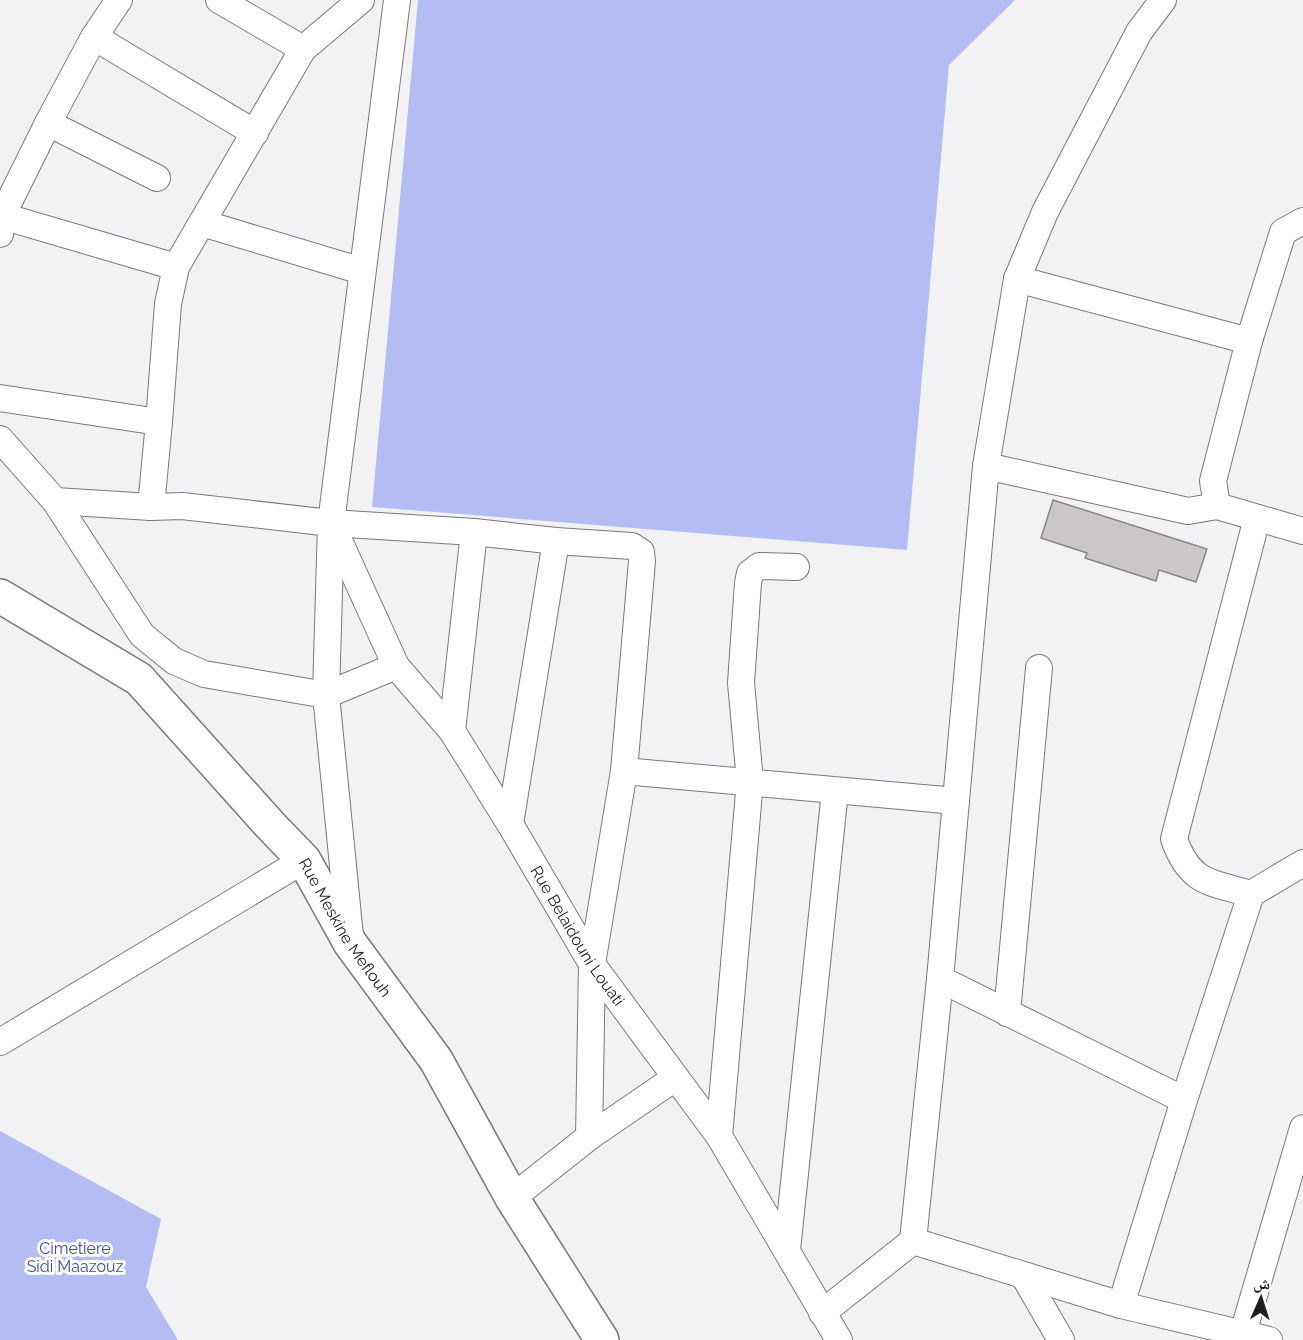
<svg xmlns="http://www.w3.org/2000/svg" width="1303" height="1340" viewBox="0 0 1303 1340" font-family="Raleway,'Noto Naskh Arabic',sans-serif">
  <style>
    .green { fill: #b4bdf3 }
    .building { fill: #cbc8c7; stroke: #888684; stroke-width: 1.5 }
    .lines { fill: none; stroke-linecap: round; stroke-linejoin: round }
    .minor-casing { stroke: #79797c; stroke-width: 28 }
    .secondary-casing { stroke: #79797c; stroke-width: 36 }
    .minor { stroke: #fff; stroke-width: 26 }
    .secondary { stroke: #fff; stroke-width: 33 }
    .labels { text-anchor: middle; stroke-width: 6; stroke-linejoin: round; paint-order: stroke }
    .street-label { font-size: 16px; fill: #1e1e1f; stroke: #fff }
    .park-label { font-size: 16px; fill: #474b9e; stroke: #fff }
  </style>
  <rect width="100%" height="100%" fill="#f2f2f5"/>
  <path class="green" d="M418 0H1015L949 65 907 550 372 507Z
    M0 1131 161 1219 146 1287 178 1340H0Z"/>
  <path class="building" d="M1053 500 1207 549 1196 582 1159 570 1156 581 1085 558 1087 553 1041 538Z"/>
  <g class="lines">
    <defs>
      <g id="minor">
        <path d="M219 0 303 49"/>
        <path d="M94 37 255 133"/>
        <path d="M48 123 157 178"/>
        <path d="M2 216 176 267"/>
        <path d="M202 223 362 271"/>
        <path d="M0 234 2 216 48 123 94 37 119 0"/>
        <path d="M1017 279 1249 341"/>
        <path d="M0 398 159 422"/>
        <path d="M0 439 55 501 142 635 174 661 204 674 326 695 396 666"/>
        <path d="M986 466 1188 511 1217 506 1303 531"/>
        <path d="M55 501 151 507 182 506 331 523 474 532 556 541 632 546 641 552 642 561 624 771 592 964 589 1137"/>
        <path d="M1217 506 1213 481 1249 341 1283 232 1303 221"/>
        <path d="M151 507 159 422 168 304 176 267 303 49 361 0"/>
        <path id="s1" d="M331 523 396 666 452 731 510 824 592 964 719 1136 839 1340"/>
        <path d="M452 731 474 532"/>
        <path d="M624 771 956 801"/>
        <path d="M510 824 556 541"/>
        <path d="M1251 894 1303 863"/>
        <path d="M350 936 326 695 331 523 397 0"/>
        <path d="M940 979 1184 1100"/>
        <path d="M1007 1013 1039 668"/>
        <path d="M0 1042 304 860"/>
        <path d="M719 1136 750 781 741 683 748 583 750 573 759 566 796 567"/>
        <path d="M512 1198 589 1137 675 1078"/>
        <path d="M913 1241 940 979 986 466 1017 279 1045 212 1139 32 1163 0"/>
        <path d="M787 1250 835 791"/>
        <path d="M1024 1276 1061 1340"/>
        <path d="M1121 1305 1184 1100 1251 894C1210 882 1190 884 1174 839L1257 518"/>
        <path d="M822 1313 913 1241 1121 1305 1269 1340"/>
        <path d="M1243 1333 1303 1128"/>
      </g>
      <g id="secondary">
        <path id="s2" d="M0 596 139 679 272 827 304 860 350 943 436 1060 512 1198 602 1340"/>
      </g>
    </defs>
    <use href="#minor" class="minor-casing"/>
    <use href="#secondary" class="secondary-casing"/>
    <use href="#minor" class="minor"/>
    <use href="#secondary" class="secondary"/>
  </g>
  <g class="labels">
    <g class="street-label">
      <text dy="6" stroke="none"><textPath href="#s2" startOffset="486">Rue Meskine Meflouh</textPath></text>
      <text dy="6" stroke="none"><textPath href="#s1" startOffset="483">Rue Belaidouni Louati</textPath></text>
    </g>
    <g class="park-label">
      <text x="75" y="1254">Cimetiere<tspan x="75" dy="18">Sidi Maazouz</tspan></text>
    </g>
  </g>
  <g transform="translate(1261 1298) rotate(3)" stroke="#ffffff" stroke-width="4.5" paint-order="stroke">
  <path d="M0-4.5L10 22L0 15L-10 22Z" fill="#1e1e1f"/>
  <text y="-9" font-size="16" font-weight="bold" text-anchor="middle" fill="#1e1e1f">ش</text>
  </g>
</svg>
